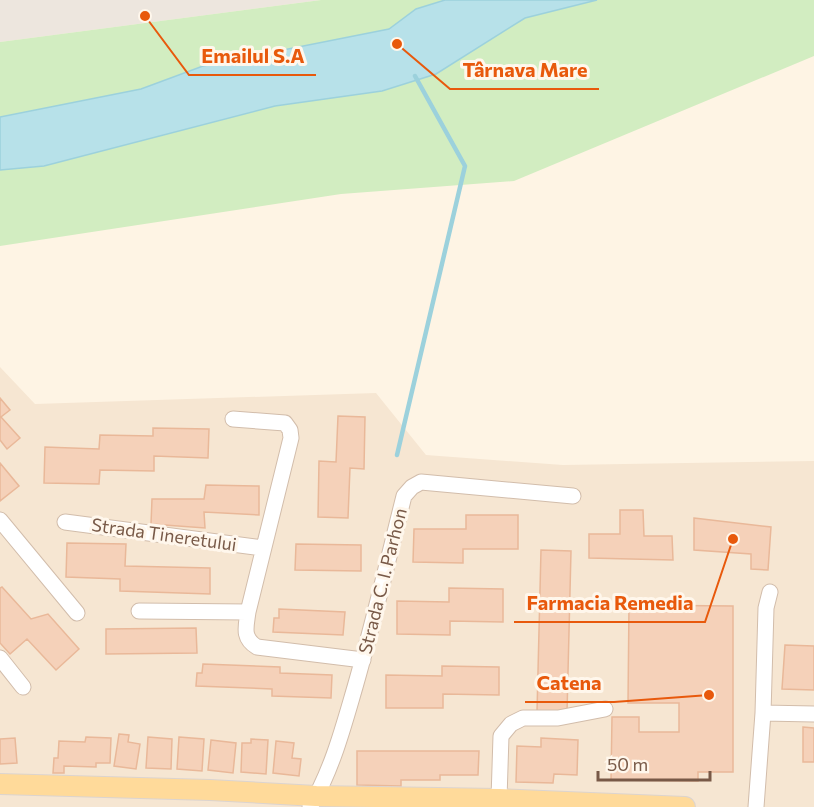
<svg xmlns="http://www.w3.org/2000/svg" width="814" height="807" viewBox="0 0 814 807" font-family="Commissioner,sans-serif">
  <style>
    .residential { fill: #f6e6d2 }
    .industrial { fill: #ede6de }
    .green { fill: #d2edc1 }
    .water { fill: #b7e1e9; stroke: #9cd1dc; stroke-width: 1.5 }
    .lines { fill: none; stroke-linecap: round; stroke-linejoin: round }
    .stream { stroke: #9cd1dc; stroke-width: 4.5 }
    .building { fill: #f5d1b9; stroke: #e9b899; stroke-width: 1.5 }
    .minor-casing { stroke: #d2bdab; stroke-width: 17 }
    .major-casing { stroke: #dcd4cf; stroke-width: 22 }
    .minor { stroke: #fff; stroke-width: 15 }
    .major { stroke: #ffda9a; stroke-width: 20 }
    .labels { text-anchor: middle; stroke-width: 6; stroke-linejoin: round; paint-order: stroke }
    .street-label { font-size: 18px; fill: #785947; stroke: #fff7ec }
    .leader { fill: none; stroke: #e8590c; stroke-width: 2 }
    .callout-dot { fill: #e8590c; stroke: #fff7ec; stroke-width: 2 }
    .callout-label { font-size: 20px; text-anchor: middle; font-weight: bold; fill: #e8590c; stroke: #fff7ec; stroke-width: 6; stroke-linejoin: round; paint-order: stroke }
  </style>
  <rect width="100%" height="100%" fill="#fef4e4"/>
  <path class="residential" d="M0 367 35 404 376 393 426 455 563 465 814 461V807H0Z"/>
  <path class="industrial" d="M0 0H321L0 42Z"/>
  <path class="green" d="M321 0H445L416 9 389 29 203 66 141 89 0 117V42Z
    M597 0H814V56L514 181 341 194 0 246V170L44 166 275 106 382 91 436 74 525 18Z"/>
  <path class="water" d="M445 0H597L525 18 436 74 382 91 275 106 44 166 0 170V117L141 89 203 66 389 29 416 9Z"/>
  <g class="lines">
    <path class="stream" d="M397 455 465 166 415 76"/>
  </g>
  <path class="building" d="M0 398 10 410 1 417 20 438 7 449 0 440Z
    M338 416 365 417 364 469 350 468 348 518 318 517 319 461 336 462Z
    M153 428 209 429 208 458 154 456V471L100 470 99 484 44 483 45 447 99 449 100 435 153 436Z
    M0 463 19 486 0 501Z
    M206 485 259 486V515L204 512 205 528 151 524 152 499H204Z
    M620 510H643L644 536H672L673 560 589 558V534H620Z
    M466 515H518V549H463V563L413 562 414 529H466Z
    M694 518 771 527 768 570 751 569V554L694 550Z
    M67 543 126 544 125 566 210 568V594L120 591V579L66 577Z
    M296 544 361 545V571L295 570Z
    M541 550 571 551 567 713 537 712Z
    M2 587 31 619 48 614 79 649 56 670 27 639 10 654 0 643V588Z
    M449 588 503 589V622L450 621V635L397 634V601L449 602Z
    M629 605 733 606V772H698V781L611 780 612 717H639V732H679V703H628Z
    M279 609 345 612 343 635 273 632 274 618H279Z
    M196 628 197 653 106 654V629Z
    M785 645 814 646V690L782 689Z
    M203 664 280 667V673L332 675 331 698 272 696V689L196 686 197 673H202Z
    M442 666 499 667V695L443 694V708H386V675L442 676Z
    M803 727 814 728V762H803Z
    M119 734 129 735 128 742 140 744 136 769 114 766Z
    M86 737 111 738 110 763H96V767L64 766V773H53L54 758H58L59 741 85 742Z
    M148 737 172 739 171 769 146 768Z
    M179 737 204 739 202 771 177 769Z
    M15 738 17 763 0 764V739Z
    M541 738 578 740 577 775 554 774 553 783 516 782 517 746 541 747Z
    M251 739 268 740 266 774 241 772 242 743H251Z
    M211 740 236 743 233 773 208 770Z
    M276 741 294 743 292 758 301 759 299 776 273 773Z
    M357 751H479L478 775H440V780H401V786L357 785Z"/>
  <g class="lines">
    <defs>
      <path id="minor" d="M233 419 285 423 290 430 291 438 248 612C246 627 242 638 257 647L363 660
        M0 520 77 613
        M65 522 263 548
        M139 611 248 612
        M0 658 23 687
        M763 713 766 608 770 592
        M499 799 501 736 511 724 523 718H558L605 709
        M310 807C332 770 343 728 355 687 373 624 388 560 404 496L412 487 421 482 573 496
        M756 807 763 713 814 714"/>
      <path id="major" d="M0 784 210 790 316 796 499 799 685 807"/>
    </defs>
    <use href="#minor" class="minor-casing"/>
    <use href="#major" class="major-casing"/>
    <use href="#minor" class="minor"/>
    <use href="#major" class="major"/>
  </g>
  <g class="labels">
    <g class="street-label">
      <text transform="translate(164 535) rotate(8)" y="6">Strada Tineretului</text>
      <text transform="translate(383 581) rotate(-76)" y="6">Strada C. I. Parhon</text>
    </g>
  </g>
  <path class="leader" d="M145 16L189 75H316M397 44L450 89H599M733 539L705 622H514M709 695L614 702H525"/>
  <g class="callout-dot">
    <circle cx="145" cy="16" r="6"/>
    <circle cx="397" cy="44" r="6"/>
    <circle cx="733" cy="539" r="6"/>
    <circle cx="709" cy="695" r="6"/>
  </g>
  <g class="callout-label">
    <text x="253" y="63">Emailul S.A</text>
    <text x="525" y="77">Târnava Mare</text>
    <text x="610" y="610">Farmacia Remedia</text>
    <text x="569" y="690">Catena</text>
  </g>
  <path d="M598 771v9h112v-9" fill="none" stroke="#785947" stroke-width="3"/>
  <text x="607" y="771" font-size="18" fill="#785947" stroke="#fff7ec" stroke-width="4.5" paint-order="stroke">50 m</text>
</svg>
